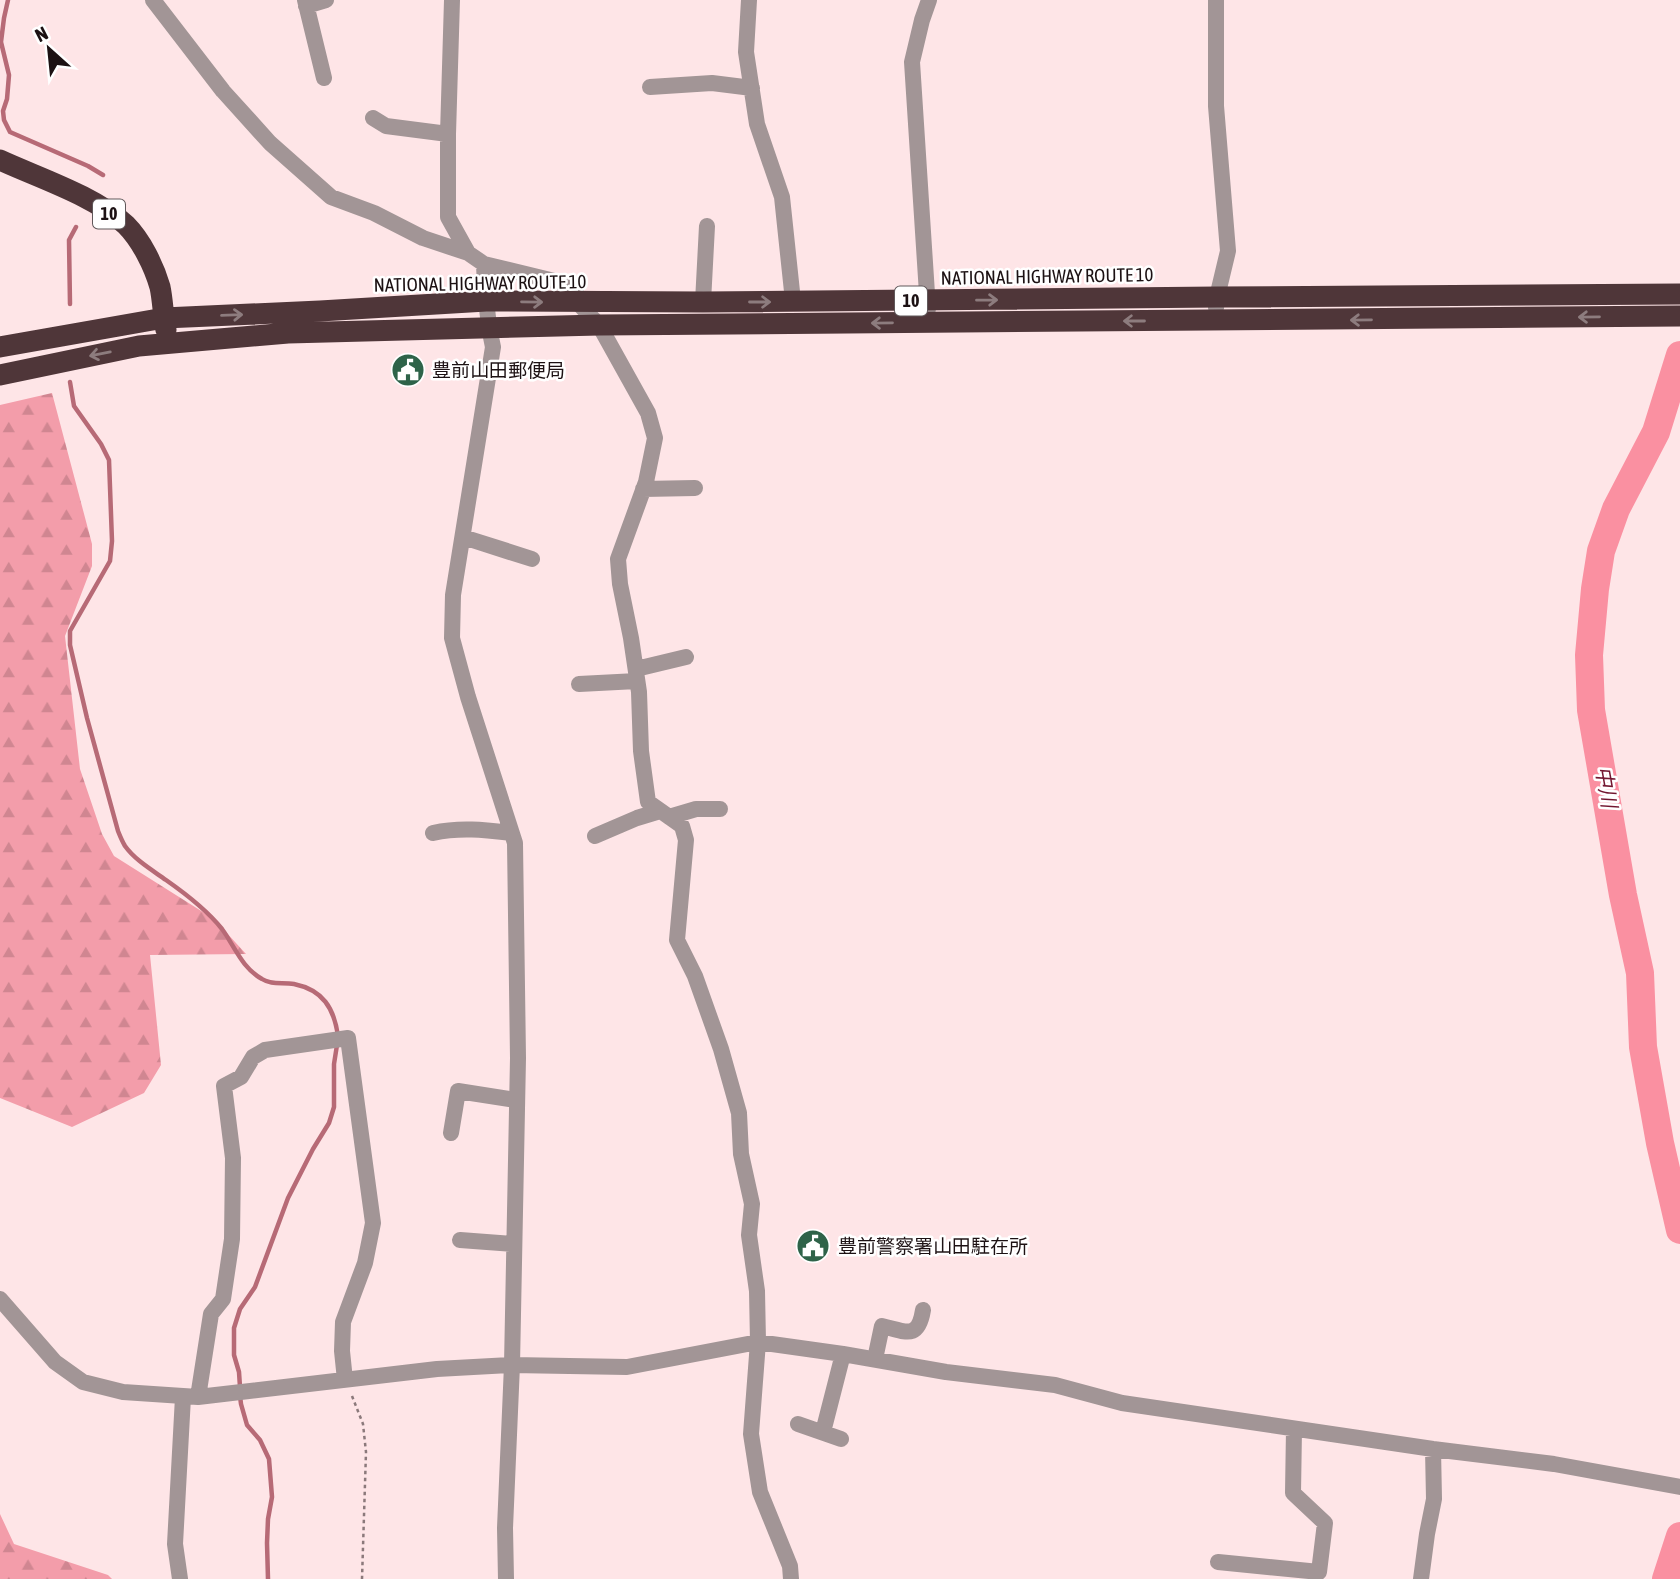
<svg xmlns="http://www.w3.org/2000/svg" width="1680" height="1579" viewBox="0 0 1680 1579" font-family="'Asap Condensed','Noto Sans JP',sans-serif">
  <style>
    .forest { fill: url(#forest-firs) }
    .lines { fill: none; stroke-linecap: round; stroke-linejoin: round }
    .stream { stroke: #b76a76; stroke-width: 4.5 }
    .river { stroke: #fa90a1; stroke-width: 28 }
    .path { stroke: #8b797b; stroke-width: 2.5; stroke-dasharray: 3.5 3.5; stroke-linecap: butt }
    .minor { stroke: #a29596; stroke-width: 16 }
    .highway { stroke: #4f3639; stroke-width: 21 }
    .oneway { stroke: #8d7c7e }
    .labels { text-anchor: middle; stroke-width: 5; stroke-linejoin: round; paint-order: stroke }
    .shield { fill: #fff; stroke: #60585a; stroke-width: 2 }
    .shield-label { font-size: 18px; font-weight: bold; fill: #1c1113 }
    .street-label { font-size: 19px; fill: #1c1113; stroke: #fff }
    .poi-label { font-size: 19px; fill: #1c1113; stroke: #fff; text-anchor: start }
    .water-label { font-size: 21px; font-style: italic; fill: #731630; stroke: #fff }
  </style>
  <defs>
    <pattern id="forest-firs" width="22" height="20" patternUnits="userSpaceOnUse" patternTransform="scale(1.75)"><rect width="22" height="20" fill="#f39daa"/><path d="M5 1l3.5 6h-7zM16 11l3.5 6h-7z" fill="#d08691"/></pattern>
  </defs>
  <rect width="100%" height="100%" fill="#fee5e7"/>
  <path class="forest" d="M52 393 92 544V566L65 636 80 769 102 834 114 856 214 919 246 954 150 955 161 1065 144 1093 72 1127 0 1098V405Z
    M0 1514 14 1544 108 1575 112 1579H0Z"/>
  <g class="lines">
    <path class="stream" d="M8 0 4 18 1 42 9 75 7 99 3 111 4 120 10 132 88 166 103 175
      M70 304 69 240 76 227
      M70 382 74 406 101 444 109 460 112 541 110 561 70 631V645L87 718 118 831C120 836 122 841 125 846 135 860 152 870 166 880 186 894 207 910 222 929 235 947 242 968 262 979 271 985 283 982 294 984 323 990 334 1008 338 1036
      M240 1387 239 1372 234 1355V1328L240 1309 255 1287 288 1198 313 1149 329 1123 334 1107V1064L337 1045
      M240 1396 241 1404 247 1425 260 1440 269 1459 272 1497 268 1519 267 1543 268 1579"/>
    <path class="river" d="M1680 355 1656 432 1616 509 1601 551 1595 589 1589 655 1591 710 1623 895 1640 973 1643 1047 1660 1143 1680 1230
      M1666 1579 1680 1536"/>
    <path class="path" d="M352 1396 363 1424 366 1452 362 1579"/>
    <path class="minor" d="M153 0 223 91 270 143 331 197 374 213 423 238 468 253 484 264 575 286 578 303 599 325 648 413 655 438 646 482 618 559 620 584 631 638 639 692 641 751 648 802 682 826 686 840 677 940 695 976 721 1049 739 1113 741 1154 752 1204 749 1235 757 1291 758 1342 751 1434 760 1492 790 1566 791 1579
      M305 0 324 78
      M452 0 448 134V217L468 253
      M749 0 746 52 757 124 782 197 793 301
      M306 6 326 0
      M650 87 712 83 752 88
      M373 118 386 126 448 134
      M484 264C485 292 487 320 493 347L453 595 452 638 468 697 515 843 518 1058 512 1365 505 1528 506 1579
      M703 302 707 226
      M1216 308 1217 297 1228 251 1216 106V0
      M928 309 912 62 922 20 929 0
      M643 489 695 488
      M463 537 532 559
      M636 669 686 657
      M579 684 637 681
      M669 817 696 809H720
      M433 833C460 827 485 830 511 833
      M595 836 637 818 660 811
      M451 1133 458 1091 516 1100
      M460 1240 514 1244
      M0 1299 55 1362 83 1382 123 1392 198 1397 437 1369 512 1365 627 1367 758 1342 843 1354 946 1372 1055 1385 1122 1403 1433 1449 1554 1464 1680 1487
      M875 1359 882 1326C905 1331 918 1341 923 1310
      M198 1397 211 1314 223 1299 232 1239 233 1158 224 1086 241 1077 253 1057 265 1050 348 1038 373 1223 365 1263 343 1322 342 1351 345 1380
      M798 1424 841 1439
      M823 1432 843 1354
      M1218 1562 1319 1572 1325 1523 1293 1493 1294 1429
      M180 1579 175 1544 183 1397
      M1421 1579 1427 1534 1434 1499 1433 1449"/>
    <path class="highway" d="M0 160C39 178 95 196 126 225 141 240 154 266 160 287 163 301 163 316 166 330
      M0 347 164 318 320 311 486 301 703 302 1217 297 1680 294
      M0 375 139 346 288 333 599 325 1680 316"/>
  </g>
  <defs><path id="oneway-shaft" d="M-6 0H5M1.5-3L5.5 0L1.5 3" fill="none" stroke-width="1.6" stroke-linecap="round" stroke-linejoin="round" transform="scale(1.75)"/></defs>
  <g class="oneway">
    <use href="#oneway-shaft" transform="translate(987 300) rotate(-1)"/>
    <use href="#oneway-shaft" transform="translate(532 302) rotate(1)"/>
    <use href="#oneway-shaft" transform="translate(760 302)"/>
    <use href="#oneway-shaft" transform="translate(232 315) rotate(-2)"/>
    <use href="#oneway-shaft" transform="translate(1589 317) rotate(179)"/>
    <use href="#oneway-shaft" transform="translate(1361 320) rotate(179)"/>
    <use href="#oneway-shaft" transform="translate(1134 321) rotate(180)"/>
    <use href="#oneway-shaft" transform="translate(882 323) rotate(179)"/>
    <use href="#oneway-shaft" transform="translate(100 354) rotate(169)"/>
  </g>
  <defs>
    <symbol id="civic-disc" viewBox="-11 -11 22 22"><circle r="9.5" fill="#2e6349" stroke="#fff"/><path d="M-.6-6.5H3V-4.5H.6V-3L4-1V1h2V6H-6V1h2V-1L-.6-3ZM-1.2 2.5V6h2.4V2.5Z" fill="#fff"/></symbol>
  </defs>
  <g fill-rule="evenodd">
    <use href="#civic-disc" x="389" y="351" width="38" height="38"/>
    <use href="#civic-disc" x="794" y="1227" width="38" height="38"/>
  </g>
  <g class="labels">
    <g class="shield">
      <rect x="93" y="199.5" width="32" height="29" rx="5"/>
      <rect x="895" y="286.5" width="32" height="29" rx="5"/>
    </g>
    <g class="shield-label">
      <text x="109" y="220">10</text>
      <text x="911" y="307">10</text>
    </g>
    <g class="street-label">
      <text transform="translate(1047 276) rotate(-1)" y="7">NATIONAL HIGHWAY ROUTE 10</text>
      <text transform="translate(480 283) rotate(-1)" y="7">NATIONAL HIGHWAY ROUTE 10</text>
    </g>
    <g class="poi-label">
      <text x="432" y="377">豊前山田郵便局</text>
      <text x="838" y="1253">豊前警察署山田駐在所</text>
    </g>
    <g class="water-label">
      <text transform="translate(1606 787) rotate(80)" y="7">中川</text>
    </g>
  </g>
  <g transform="translate(49 49) rotate(333)" stroke="#ffffff" stroke-width="5" paint-order="stroke">
  <path d="M0-5L12 26L0 18L-12 26Z" fill="#1c1113"/>
  <text y="-10" font-size="19" font-weight="bold" text-anchor="middle" fill="#1c1113">N</text>
  </g>
</svg>
